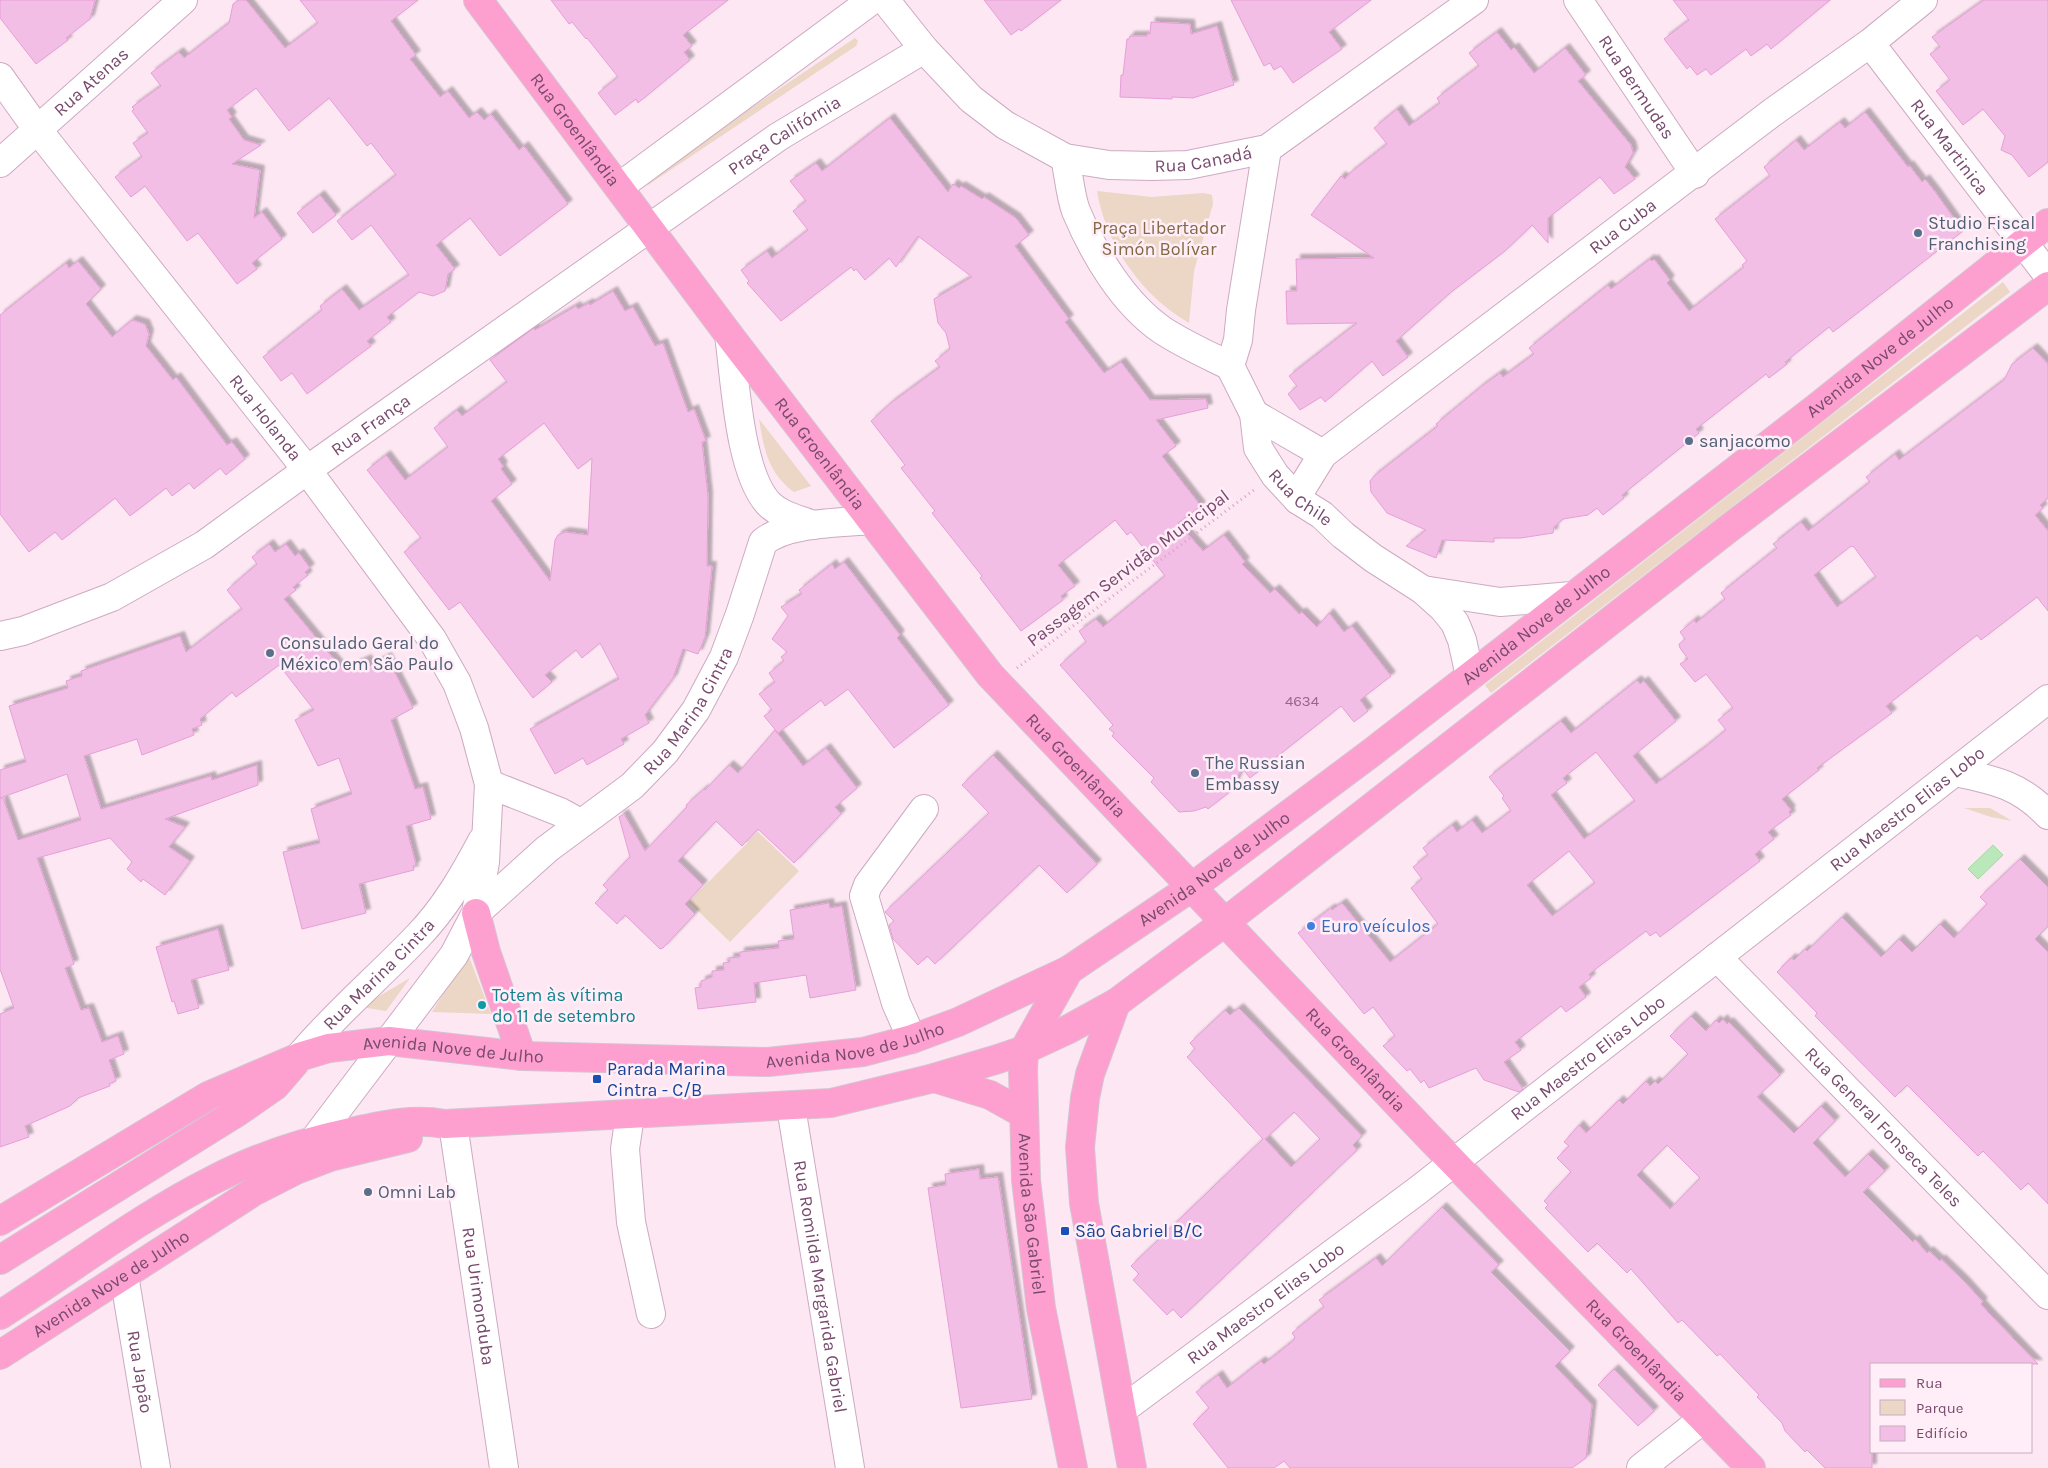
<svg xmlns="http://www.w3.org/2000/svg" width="2048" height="1468" viewBox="0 0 2048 1468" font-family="Karla,sans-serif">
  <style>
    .green { fill: #ecd6c5 }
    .water { fill: #bbe8bb; stroke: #a1daa1 }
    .building { fill: #f3bee6; stroke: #e69ed5; fill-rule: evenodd; filter: url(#shadow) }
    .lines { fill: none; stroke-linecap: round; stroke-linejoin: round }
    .minor-casing { stroke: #cdaac3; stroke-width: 30 }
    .major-casing { stroke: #d4c5d1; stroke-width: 30 }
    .path { stroke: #d9a1cb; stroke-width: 3; stroke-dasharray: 1 4; stroke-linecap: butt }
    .minor { stroke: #fff; stroke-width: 28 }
    .major { stroke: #fd9fcf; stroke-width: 28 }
    .service-dot { fill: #5c6f8a; stroke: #ffeef7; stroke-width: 2 }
    .shop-dot { fill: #3f7fe0; stroke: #ffeef7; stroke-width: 2 }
    .culture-dot { fill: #0f9aa8; stroke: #ffeef7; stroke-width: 2 }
    .transit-dot { fill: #1a4fb4; stroke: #ffeef7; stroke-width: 2 }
    .labels { text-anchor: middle; stroke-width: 5; stroke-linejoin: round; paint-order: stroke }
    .number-label { font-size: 15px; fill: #97678c }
    .street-label { font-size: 18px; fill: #784a6e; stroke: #ffeef7 }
    .service-label { font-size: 18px; fill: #4e5e75; stroke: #ffeef7; text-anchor: start }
    .park-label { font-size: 18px; fill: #846844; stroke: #ffeef7 }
    .shop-label { font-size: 18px; fill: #366cbe; stroke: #ffeef7; text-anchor: start }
    .culture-label { font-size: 18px; fill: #0d838f; stroke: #ffeef7; text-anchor: start }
    .transit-label { font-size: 18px; fill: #164399; stroke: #ffeef7; text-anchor: start }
  </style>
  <defs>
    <filter id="shadow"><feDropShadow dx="4.5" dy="-4.5" stdDeviation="1" flood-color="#0004"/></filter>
  </defs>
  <rect width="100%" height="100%" fill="#fde7f3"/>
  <path class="green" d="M855 38 858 41 856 46 648 185 644 184V180Z
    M1097 191 1152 197 1204 193 1212 195 1213 204 1194 271 1189 323C1142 296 1106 245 1097 191Z
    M2003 282 2010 292 1491 693 1485 685Z
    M759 419 811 486 794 492C768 473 764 449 759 419Z
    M1964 808H1990L2012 821 1991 817Z
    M758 832 799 871 730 942 689 902Z
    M468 954 491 1014 432 1012Z
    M410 978 386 1011 361 1007Z"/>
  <path class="water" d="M1993 845 2003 855 1978 879 1968 869Z"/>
  <path class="building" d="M0 0H95L90 19 66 38 68 40 36 64 0 18Z
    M239 0H246L285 48 318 23 300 0H418L391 21 416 55 410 59 440 97 448 91 469 118 477 112 484 120 491 114 519 150 524 146 568 204 500 256 470 218 436 245 455 269 448 274 445 291 433 296 419 292 387 317 391 322 367 341 371 346 307 394 292 373 281 381 263 357 322 310 320 306 342 289 359 310 409 275 371 225 352 240 337 221 396 175 371 143 367 146 329 98 289 131 256 88 227 110 232 117 229 119 244 140 261 145 232 164 260 170 254 218 262 212 282 239 252 263 257 269 237 284 198 233 187 241 145 186 131 197 115 177 142 157 133 143 148 133 132 111 134 109 132 107 161 86 151 73 179 52 184 58 229 23 233 4Z
    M551 0H728L683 35 692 46 684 52 690 60 638 103 636 99 615 115 598 93 618 77 587 38 586 39 572 22 569 24Z
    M984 0H1061L1021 31 1019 29 1011 35Z
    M1231 0H1371L1329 32 1342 49 1293 83 1281 66 1274 70 1270 63 1264 66Z
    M1673 0H1830L1771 49 1767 44 1751 56 1746 49 1711 75 1706 69 1697 75 1690 66 1687 69 1664 39 1689 20Z
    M1984 0H2048V162L2029 177 2012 155 2001 150 2005 136 1983 109 1963 125 1936 91 1950 80 1930 54 1940 47 1932 37Z
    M1151 22 1190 24 1191 34 1217 26 1234 85 1193 98 1172 97V99L1120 97 1121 75H1123L1127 39H1129L1130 36H1147V34H1150Z
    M1497 32 1511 50 1514 47 1534 73 1565 48 1586 75 1578 81 1631 145 1633 153 1625 167 1635 179 1614 194 1600 177 1548 218V243L1532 225 1505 251 1450 293 1396 341 1408 357 1383 376 1372 361 1325 402 1321 397 1300 410 1288 394 1297 386 1289 376 1357 323 1287 324 1286 291H1297L1296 259 1374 258 1311 215 1341 176 1345 179 1350 173 1387 144 1374 128 1397 109 1409 126 1440 103 1437 98 1479 66 1469 53Z
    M1865 112 1908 167 1909 165 1922 182 1925 179 1936 193 1963 231 1833 332 1829 327 1785 362 1787 364 1769 378 1766 374 1696 429 1699 433 1622 495 1624 498 1603 515 1597 508 1588 515 1563 519 1554 527 1553 533 1521 538H1494V542L1442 540 1436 558 1406 546 1426 530 1387 513 1371 492 1370 481 1374 476 1438 426 1436 424 1482 386 1500 373 1503 377 1534 354 1529 348 1608 285 1611 289 1650 259 1652 261 1654 259 1670 280 1667 283 1689 311 1744 267 1742 265 1747 261 1715 219 1770 176 1764 167 1796 140 1804 150 1840 122 1845 128Z
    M890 118 948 192 953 184 959 188 961 186 982 199 984 197 1016 218 1029 235 1015 246 1069 319 1065 322 1104 373 1121 362 1150 400 1206 399 1208 408 1156 420 1176 446 1162 456 1201 506 1178 523 1203 551 1224 535 1245 562 1242 564 1270 593 1275 589 1299 614 1302 612 1317 627 1329 613 1344 632 1352 626 1391 676 1360 700 1368 711 1354 722 1341 706 1250 778 1242 768 1231 791 1208 809 1206 807 1194 811 1179 812 1151 782 1154 778 1112 736 1114 733 1109 729 1113 725 1060 665 1086 642 1079 631 1096 619 1103 627 1165 576 1131 532 1127 535 1115 520 1058 565 1075 586 1061 596 1063 600 1021 631 980 578 982 576 932 513 935 511 901 468 905 465 871 421 891 403 940 367 935 361 950 349 946 333 938 323 934 299 972 277 918 236 896 267 889 258 865 280 856 269 854 271 851 267 781 321 747 283 749 281 741 270 767 251 772 258 808 230 793 211 806 201 790 181 816 163 822 171Z
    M320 195 336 215 313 233 297 213Z
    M78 261 101 289 86 304 112 337 132 320 145 324 149 334 146 346 173 380 176 377 227 445 232 442 245 459 226 475 220 468 194 489 189 483 172 496 166 488 130 516 115 498 62 540 55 532 29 552 0 514V315L66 263 69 268Z
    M613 291 625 311 633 307 655 346 663 343 688 412 694 409 706 441 702 442 708 496 707 566H712L705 637 698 654 683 649 673 678 645 715 649 723 621 739 624 744 587 765 583 758 555 774 530 729 619 679 600 643 582 658 576 650 545 675 552 682 533 698 460 602 449 610 404 552 421 538 367 470 386 455 405 480 448 447 434 428 457 410 462 416 507 382 490 360 534 328 535 330 576 306 578 309 589 303 590 305ZM544 423 578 469 592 458 588 535 565 532 558 535 555 540 550 581 491 501 512 484 501 469 503 466 498 459Z
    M2033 348 2048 364V498L2040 505 2043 508 2035 515 2048 531V611L2037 597 1981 640 1977 635 1886 706 1892 713 1817 768 1819 770 1782 799 1791 810 1789 812 1791 815 1768 832 1774 839 1755 854 1760 861 1660 937 1656 932 1650 936 1646 931 1589 974 1591 978 1579 987 1586 997 1566 1012 1561 1006 1515 1042 1521 1050 1504 1062 1523 1089 1519 1092 1484 1080 1476 1068 1429 1088 1424 1080 1421 1083 1410 1069 1407 1071 1383 1046 1395 1036 1373 1007 1364 1014 1298 933 1331 908 1332 910 1342 903 1390 962 1438 924 1411 888 1422 879 1413 867 1428 855 1423 848 1452 825 1457 832 1472 820 1482 833 1511 811 1502 798 1504 796 1489 777 1561 721 1571 733 1637 680 1640 684 1644 681 1676 721 1633 756 1656 784 1704 748 1726 730 1718 720 1733 708 1706 674 1695 682 1680 664 1688 659 1680 648 1679 644 1685 639 1680 632 1694 620 1696 623 1725 599 1721 593 1777 548 1773 544 1801 522 1808 531 1870 482 1866 477 1895 454 1899 460 2004 380 2012 364ZM1851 546 1854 547 1876 577 1837 607 1814 575ZM1596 752 1635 801 1584 839 1551 795 1567 783 1563 778ZM1569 851 1595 883 1552 916 1527 885Z
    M269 544 275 552 286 544 295 556 299 553 310 568 305 572 308 575 293 587 296 590 284 599 343 670 367 659 370 666 387 657 413 708 391 720 415 789 423 787 431 819 406 826 416 865 413 866 414 870 359 884 366 913 302 929 283 852 320 843 311 809 352 794 339 758 318 766 295 720 314 710 279 665 236 697 232 692 200 719 202 725 192 729 194 735 142 755 137 739 84 756 101 809 211 776 212 780 257 765 258 785 165 819 185 827 169 847 190 861 165 895 143 879 141 882 127 869 132 862 110 838 37 858 74 964 65 968 81 1010 89 1008 102 1042 118 1036 124 1054 109 1060 116 1081 109 1084 110 1086 78 1098 70 1106 25 1126 29 1137 0 1147V1014L14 1008 0 969V798H3L18 840 81 820 67 774 0 798V770L26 762 9 706 68 688 66 681 82 676 81 671 180 636 186 652 242 609 227 590 257 564 252 557Z
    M844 562 900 635 897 638 949 705 894 748 848 689 825 706 821 700 778 733 764 716 772 710 759 694 775 682 769 673 784 661 781 657 787 652 772 639 788 616 781 607 802 594 799 590 832 564 835 569Z
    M775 730 803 766 826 748 857 788 835 807 841 814 794 863 758 829 742 846 716 821 678 861 703 885 685 904 695 914 663 948 660 949 625 915 617 924 595 903 608 890 603 885 630 857 619 817 624 814 645 851 687 807 686 805 704 789 705 790 729 765 738 773Z
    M993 755 1097 864 1067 893 1039 865 935 964 927 956 918 965 893 939 889 925 894 921 885 912 989 813 962 785Z
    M2020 859 2048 887V926L2035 939 2048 952V1204L2028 1183 2021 1190 1983 1151 1978 1156 1907 1085 1895 1097 1815 1016 1817 1013 1777 972 1791 958 1794 960 1805 949 1807 951 1842 917 1881 957 1899 939 1912 952 1940 924 1954 938 1987 904 1980 897Z
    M829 903 830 908 842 906 856 990 810 998 806 975 754 983 756 1002 698 1009 695 988 701 987V981L712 977V971L724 970 723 963 730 962 729 958 740 957V952L779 948 778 941 794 939 790 910Z
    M218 929 229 970 191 980 199 1008 178 1014 174 1001 172 1002 156 947Z
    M1239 1008 1362 1136 1353 1145 1357 1150 1181 1318 1173 1309 1167 1315 1133 1280 1139 1274 1131 1266 1263 1139 1187 1057 1195 1049 1190 1043 1225 1010 1230 1015ZM1294 1112 1320 1139 1291 1167 1265 1139Z
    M1691 1016 1706 1031 1716 1020 1719 1023 1723 1019 1727 1024 1729 1022 1780 1075 1757 1097 1794 1133 1821 1106 1835 1121 1813 1143 1845 1177 1868 1154 1885 1171 1863 1192 1913 1242 1915 1239 1927 1253 1929 1251 1940 1261 1941 1259 1964 1281 1983 1302 1981 1304 1987 1311 2038 1364H1872V1468H1825L1807 1450 1805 1452 1785 1431 1782 1423 1757 1397 1759 1395 1720 1354 1717 1356 1682 1320 1678 1323 1631 1269 1627 1273 1597 1243 1588 1252 1545 1208 1548 1205 1544 1201 1571 1172 1557 1158 1569 1146 1564 1142 1579 1125 1586 1133 1619 1100 1623 1104 1646 1081 1650 1086 1655 1081 1658 1084 1688 1054 1670 1036ZM1667 1145 1700 1178 1670 1209 1637 1175Z
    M979 1169 980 1179 998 1177 1032 1399 961 1408 928 1188 946 1185 945 1174Z
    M1442 1207 1499 1265 1491 1272 1570 1351 1555 1366 1592 1405 1586 1458 1572 1468H1290L1284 1461 1274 1468H1228L1193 1424 1209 1408 1196 1392 1218 1375 1227 1388 1261 1361 1264 1364 1293 1341 1295 1337 1292 1333 1324 1307 1319 1300 1376 1258 1382 1266Z
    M1614 1369 1654 1411 1638 1426 1598 1385Z"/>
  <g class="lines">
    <defs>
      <g id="minor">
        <path id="s1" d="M885 0 924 49 971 99 1005 125 1065 158 1109 165 1152 166 1188 165 1267 149 1474 0"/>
        <path id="s2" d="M1578 0 1695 174"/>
        <path id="s3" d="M1870 43 2048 275"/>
        <path id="s4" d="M0 77 37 129 307 470 432 639 457 683 474 728 489 784 485 862 476 913 454 955 314 1140"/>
        <path d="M1065 158C1069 175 1070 195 1076 211 1094 254 1123 303 1162 330 1183 344 1208 355 1230 366"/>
        <path id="s5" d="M0 163 183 0"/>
        <path d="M619 187 872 0"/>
        <path d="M729 335C735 378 739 473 769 504 781 516 798 519 813 525"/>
        <path id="s6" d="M1230 366 1254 414 1258 448 1275 475 1298 500 1322 515 1343 535 1373 558 1423 590 1443 608 1455 623 1462 640 1470 676"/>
        <path d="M1230 366 1238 340 1241 310 1267 149"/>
        <path d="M1254 414 1323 454"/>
        <path id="s7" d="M1298 500 1302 488 1323 454 1773 112 1870 43 1923 0"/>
        <path d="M1423 590 1500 602 1572 596"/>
        <path id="s8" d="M0 636 23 631 112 597 204 545 307 470 778 137 924 49"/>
        <path d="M1956 772C1994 780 2020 785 2048 815"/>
        <path d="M489 784 560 812 580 823"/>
        <path id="s9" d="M476 913 547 849 632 786 665 752 696 710 724 657 740 614 763 542C787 522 840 523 871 520"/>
        <path id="s10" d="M1717 957 2048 1295"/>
        <path d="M912 1039 896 1003 864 896 868 885 924 809"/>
        <path id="s11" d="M299 1057C336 1013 379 977 418 936 445 908 464 875 482 841"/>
        <path id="s12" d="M791 1107 850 1468"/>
        <path d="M630 1115 625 1149 631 1222 651 1314"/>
        <path id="s13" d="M453 1124 504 1468"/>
        <path id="s14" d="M124 1275 156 1468"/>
        <path id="s15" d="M1122 1410 1417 1191 2048 699"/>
        <path d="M1641 1468 1703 1419"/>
      </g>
      <g id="major">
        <path id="s16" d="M478 0 729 335 990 675 1428 1136 1751 1468"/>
        <path d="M476 913 486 952 522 1056"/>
        <path id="s17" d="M1069 970 1024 1050 1023 1070 1026 1180 1041 1308 1073 1468"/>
        <path d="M1116 1003 1090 1074 1085 1098 1080 1147 1084 1203 1132 1468"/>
        <path d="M934 1078 990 1095 1024 1114"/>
        <path id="s18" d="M0 1221 208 1096 299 1057 329 1048 389 1041 522 1056 768 1062 863 1052 912 1039 958 1022 1069 970 1192 887 1371 753 1816 408 2048 223"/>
        <path d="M0 1260 239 1111 275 1086 294 1064"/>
        <path d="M0 1315C71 1270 139 1217 215 1179 257 1157 304 1142 351 1132 383 1125 412 1118 445 1124L831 1103 934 1078 998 1059 1024 1050 1067 1030 1116 1003 1225 922 1728 529 2048 286"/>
        <path id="s19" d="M0 1355 253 1192 296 1170 330 1157 408 1138"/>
      </g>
    </defs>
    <use href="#minor" class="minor-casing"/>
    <use href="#major" class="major-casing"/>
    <path class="path" d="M1017 668 1254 490"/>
    <use href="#minor" class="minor"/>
    <use href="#major" class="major"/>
  </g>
  <g class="service-dot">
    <circle cx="1918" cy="233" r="5"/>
    <circle cx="1689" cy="441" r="5"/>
    <circle cx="270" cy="653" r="5"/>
    <circle cx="1195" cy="773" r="5"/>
    <circle cx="368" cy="1192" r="5"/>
  </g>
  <circle class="shop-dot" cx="1311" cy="926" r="5"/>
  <circle class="culture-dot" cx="482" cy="1005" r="5"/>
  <g class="transit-dot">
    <rect x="592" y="1074" width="10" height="10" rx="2.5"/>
    <rect x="1060" y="1226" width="10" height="10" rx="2.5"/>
  </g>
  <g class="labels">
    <g class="number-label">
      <text x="1302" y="706">4634</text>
    </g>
    <g class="street-label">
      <text dy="6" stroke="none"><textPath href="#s5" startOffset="122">Rua Atenas</textPath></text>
      <text dy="6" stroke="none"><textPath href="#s2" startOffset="105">Rua Bermudas</textPath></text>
      <text dy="6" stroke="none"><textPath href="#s16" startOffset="162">Rua Groenlândia</textPath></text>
      <text dy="6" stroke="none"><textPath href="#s8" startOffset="935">Praça Califórnia</textPath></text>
      <text dy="6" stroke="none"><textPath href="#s3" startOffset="131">Rua Martinica</textPath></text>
      <text dy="6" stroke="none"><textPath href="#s1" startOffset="382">Rua Canadá</textPath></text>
      <text dy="6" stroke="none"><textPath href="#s7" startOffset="429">Rua Cuba</textPath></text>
      <text dy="6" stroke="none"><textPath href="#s18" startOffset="2148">Avenida Nove de Julho</textPath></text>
      <text dy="6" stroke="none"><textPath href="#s4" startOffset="432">Rua Holanda</textPath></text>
      <text dy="6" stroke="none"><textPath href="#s8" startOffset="430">Rua França</textPath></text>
      <text dy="6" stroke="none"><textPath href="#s16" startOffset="568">Rua Groenlândia</textPath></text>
      <text dy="6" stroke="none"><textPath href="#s6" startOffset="154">Rua Chile</textPath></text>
      <text transform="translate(1128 568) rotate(-37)" y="6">Passagem Servidão Municipal</text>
      <text dy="6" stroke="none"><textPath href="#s18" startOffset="1712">Avenida Nove de Julho</textPath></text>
      <text dy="6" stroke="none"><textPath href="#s9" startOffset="296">Rua Marina Cintra</textPath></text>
      <text dy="6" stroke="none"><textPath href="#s16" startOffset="972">Rua Groenlândia</textPath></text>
      <text dy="6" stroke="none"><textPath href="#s15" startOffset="989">Rua Maestro Elias Lobo</textPath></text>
      <text dy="6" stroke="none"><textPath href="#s18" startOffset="1308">Avenida Nove de Julho</textPath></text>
      <text dy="6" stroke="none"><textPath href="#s11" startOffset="115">Rua Marina Cintra</textPath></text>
      <text dy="6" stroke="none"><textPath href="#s18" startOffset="902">Avenida Nove de Julho</textPath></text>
      <text dy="6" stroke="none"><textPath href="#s18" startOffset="498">Avenida Nove de Julho</textPath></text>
      <text dy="6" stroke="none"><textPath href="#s15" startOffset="584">Rua Maestro Elias Lobo</textPath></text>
      <text dy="6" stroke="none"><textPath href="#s16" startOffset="1378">Rua Groenlândia</textPath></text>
      <text dy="6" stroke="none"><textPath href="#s10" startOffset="238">Rua General Fonseca Teles</textPath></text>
      <text dy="6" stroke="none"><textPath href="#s17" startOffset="256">Avenida São Gabriel</textPath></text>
      <text dy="6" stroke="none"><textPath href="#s19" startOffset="132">Avenida Nove de Julho</textPath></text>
      <text dy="6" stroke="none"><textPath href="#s12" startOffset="182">Rua Romilda Margarida Gabriel</textPath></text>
      <text dy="6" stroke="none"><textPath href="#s13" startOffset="174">Rua Urimonduba</textPath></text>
      <text dy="6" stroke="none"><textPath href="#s15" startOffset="179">Rua Maestro Elias Lobo</textPath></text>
      <text dy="6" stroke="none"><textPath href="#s16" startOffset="1782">Rua Groenlândia</textPath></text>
      <text dy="6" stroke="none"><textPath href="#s14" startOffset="98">Rua Japão</textPath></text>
    </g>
    <g class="service-label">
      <text x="1928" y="229">Studio Fiscal<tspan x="1928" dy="21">Franchising</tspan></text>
      <text x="1699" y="447">sanjacomo</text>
      <text x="280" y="649">Consulado Geral do<tspan x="280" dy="21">México em São Paulo</tspan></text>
      <text x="1205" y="769">The Russian<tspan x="1205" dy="21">Embassy</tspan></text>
      <text x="378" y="1198">Omni Lab</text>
    </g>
    <g class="park-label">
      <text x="1159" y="234">Praça Libertador<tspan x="1159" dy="21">Simón Bolívar</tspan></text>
    </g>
    <g class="shop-label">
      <text x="1321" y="932">Euro veículos</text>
    </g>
    <g class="culture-label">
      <text x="492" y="1001">Totem às vítima<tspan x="492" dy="21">do 11 de setembro</tspan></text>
    </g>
    <g class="transit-label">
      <text x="607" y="1075">Parada Marina<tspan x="607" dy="21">Cintra - C/B</tspan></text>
      <text x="1075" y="1237">São Gabriel B/C</text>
    </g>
  </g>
  <rect x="1870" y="1363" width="162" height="90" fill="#ffeef7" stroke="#c9acc0"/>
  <rect x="1880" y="1379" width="25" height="8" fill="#fd9fcf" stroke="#c9acc0"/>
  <text x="1916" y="1388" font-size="15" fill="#784a6e">Rua</text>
  <rect x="1880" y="1400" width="25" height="15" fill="#ecd6c5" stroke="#c9acc0"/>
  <text x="1916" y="1413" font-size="15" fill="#784a6e">Parque</text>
  <rect x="1880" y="1426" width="25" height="15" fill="#f3bee6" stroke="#c9acc0"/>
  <text x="1916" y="1438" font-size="15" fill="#784a6e">Edifício</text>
</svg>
